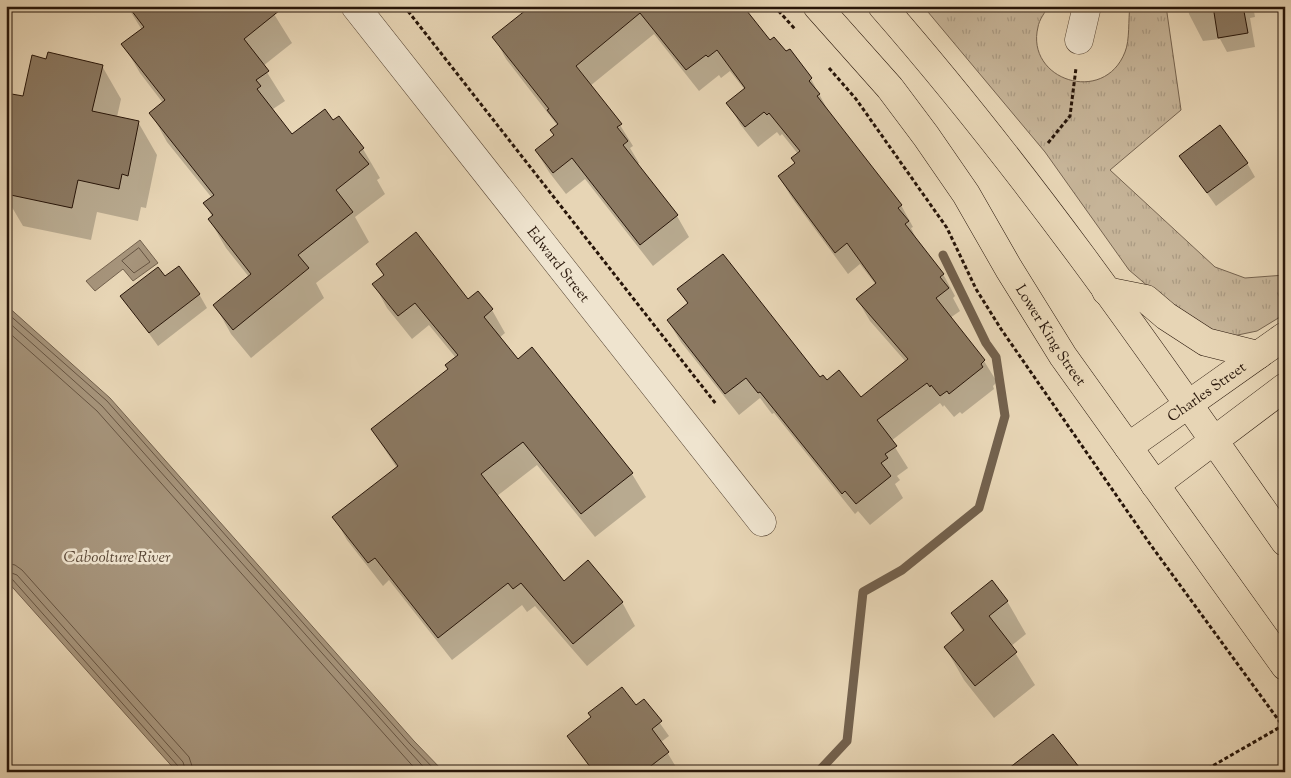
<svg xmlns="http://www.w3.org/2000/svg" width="1291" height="778" viewBox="0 0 1291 778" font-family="'Sorts Mill Goudy',serif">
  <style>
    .grass { fill: url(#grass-tufts); stroke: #766450 }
    .water { fill: #a6947b; stroke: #73614d }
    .shadow { fill: #0003 }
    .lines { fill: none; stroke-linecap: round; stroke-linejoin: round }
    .shore { stroke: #665442; stroke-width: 1 }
    .stream { stroke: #73614d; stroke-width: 9 }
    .building { fill: #8b7962; stroke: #271509 }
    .minor-casing { stroke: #574534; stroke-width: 29 }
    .major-casing { stroke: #271509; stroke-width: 29 }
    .path { stroke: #271509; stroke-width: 3; stroke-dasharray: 4 2.5; stroke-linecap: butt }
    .minor { stroke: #efe4cf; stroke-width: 28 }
    .major { stroke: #e7d5b5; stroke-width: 28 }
    .labels { text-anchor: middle; stroke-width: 5; stroke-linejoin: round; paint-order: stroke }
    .street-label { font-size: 15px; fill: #271509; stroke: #efe4cf }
    .water-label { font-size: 16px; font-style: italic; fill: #5a4837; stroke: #efe4cf }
  </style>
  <defs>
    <pattern id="grass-tufts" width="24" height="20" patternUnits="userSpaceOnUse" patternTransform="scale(1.25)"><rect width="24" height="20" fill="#c6b498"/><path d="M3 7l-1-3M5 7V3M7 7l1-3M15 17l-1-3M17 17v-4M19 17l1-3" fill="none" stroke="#aa9a82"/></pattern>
  </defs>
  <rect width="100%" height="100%" fill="#e7d5b5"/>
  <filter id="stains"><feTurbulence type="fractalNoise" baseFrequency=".004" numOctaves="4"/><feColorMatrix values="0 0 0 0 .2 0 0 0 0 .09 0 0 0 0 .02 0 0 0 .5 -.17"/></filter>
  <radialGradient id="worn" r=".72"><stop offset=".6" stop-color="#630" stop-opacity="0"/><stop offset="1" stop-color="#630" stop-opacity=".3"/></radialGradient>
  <path class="grass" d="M923 6H1049C1045 12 1039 20 1038 27 1025 80 1104 106 1125 52 1130 40 1128 20 1130 6H1166L1181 110 1110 170 1215 267 1245 278 1285 275V314L1257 331 1233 336 1202 326 1163 299 1129 270 1045 152Z"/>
  <path class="water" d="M140 240 158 263 133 281 123 269 95 291 86 281Z
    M6 305 110 398 414 741 444 772H177L6 580Z"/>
  <path class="shadow" d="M127 6H269L292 43 263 66 285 101 273 109 277 117 292 136 333 122 363 149 380 178 377 180 385 194 355 217 369 242 316 283 324 298 251 358 231 334 215 305 249 277 226 248 209 219 212 217 205 203 212 198 167 142 151 113 163 103 140 73 123 44 142 30Z
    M534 6H742L770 42 786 53 789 50 811 79 831 116 901 205 913 227 911 228 919 244 943 274 955 296 953 298 960 311 950 318 984 361 997 382 993 386 994 389 962 414 960 412 954 417 944 405 943 407 940 403 891 441 908 468 897 476 900 480 895 484 903 498 870 525 858 511 855 514 774 413 772 414 760 398 739 415 681 342 668 321 688 305 679 290 820 379 861 399 906 362 870 321 857 299 876 285 860 264 848 274 792 198 779 177 796 163 798 154 782 134 780 136 777 132 758 147 740 124 728 103 745 90 730 71 721 78 719 75 699 91 654 34 590 86 620 125 633 146 630 148 639 163 637 165 677 216 689 237 653 266 585 179 566 194 549 172 536 151 555 136 557 125 506 59 494 37Z
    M1188 6H1253L1255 17 1250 18 1255 47 1227 52 1220 39 1203 41 1189 14Z
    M47 60 102 66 121 99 117 117 138 122 157 155 146 208 141 207 138 221 97 212 91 240 23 226 6 197V94L24 98Z
    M1181 156 1247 163 1255 177 1216 206Z
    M377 264 468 301 478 293 492 310 505 333 499 338 517 361 632 474 646 497 595 537 537 465 497 496 564 583 622 602 635 626 587 666 535 606 527 612 522 605 452 660 389 580 383 586 347 540 334 517 397 468 372 430 449 370 456 358 429 325 412 339 387 308 374 284 384 276Z
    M165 278 199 294 207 308 158 346 122 296Z
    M1007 601 1026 634 1011 646 1035 685 994 718 964 680 945 647 963 632 952 614Z
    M644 701 669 736 661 742 676 767 670 772H593L569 736 635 707Z"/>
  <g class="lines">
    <path class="shore" d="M139 248 150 262 134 273 122 261Z
      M6 312 107 401 410 744 437 772
      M6 320 102 406 428 772
      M6 330 97 411 418 772
      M6 563 15 565 22 570 189 757 194 772
      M6 571 17 575 183 762 186 772
      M6 577 12 579 178 766 180 772"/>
    <path class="stream" d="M818 772 847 741 863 592 902 570 979 508 1005 416 996 357 986 343 943 255"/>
  </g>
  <path class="building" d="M128 6H285L244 39 269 71 256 80 261 86 257 89 292 134 325 109 333 120 339 116 364 148 359 152 369 164 336 190 353 212 298 255 309 268 233 330 213 305 251 274 208 219 213 215 203 203 214 195 149 113 165 100 121 44 144 27Z
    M531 6H743L770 40 774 37 786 51 790 49 812 78 809 81 820 94 817 96 902 205 898 208 909 221 905 224 944 274 940 277 949 288 936 298 985 360 981 364 983 367 949 394 947 391 940 396 931 385 930 387 927 383 877 420 897 446 885 454 888 458 881 463 891 476 856 504 845 491 842 494 760 392 758 393 746 378 725 394 667 320 688 303 677 289 723 254 820 377 823 375 827 380 839 370 861 397 908 359 856 299 876 283 847 243 835 253 778 176 795 163 791 158 800 151 769 113 767 115 764 112 745 127 726 103 745 88 717 50 708 57 706 55 686 70 640 13 576 66 622 124 617 127 628 141 623 145 678 215 640 245 572 158 553 173 535 150 554 135 550 130 558 124 547 110 549 109 492 37Z
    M1213 6H1243L1248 33 1218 38Z
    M48 52 103 65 92 111 139 121 128 176 122 174 119 189 78 180 72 208 6 194V93L23 96 32 55 46 59Z
    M1220 125 1248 163 1207 193 1179 156Z
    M416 232 468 299 478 291 493 309 484 317 518 359 532 347 633 473 581 514 523 442 481 474 564 581 588 560 623 602 573 644 521 583 513 589 508 583 438 638 375 558 368 563 332 517 398 466 371 429 448 369 445 365 458 355 415 303 398 316 372 284 384 275 376 264Z
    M179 266 200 294 149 333 120 296 158 267 165 276Z
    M992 580 1008 601 989 616 1017 652 975 686 944 647 964 630 951 613Z
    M622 687 636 705 644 699 662 721 652 729 669 752 643 772H594L567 736 591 717 588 713Z
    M1053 734 1083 772H1004Z"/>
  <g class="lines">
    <defs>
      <g id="minor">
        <path id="s1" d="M355 6 762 522"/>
        <path d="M1079 40 1087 6"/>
      </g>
      <g id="major">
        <path id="s2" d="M817 6 890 88 926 136 966 194 1009 269 1063 356 1285 666"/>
        <path d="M882 6C1029 174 1157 359 1285 542"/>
        <path d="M1106 291 1146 299 1166 316 1206 342 1258 355"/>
        <path id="s3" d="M1128 447 1285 336"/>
        <path d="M1155 485 1285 387"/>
      </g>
    </defs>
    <use href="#minor" class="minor-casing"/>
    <use href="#major" class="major-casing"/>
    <path class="path" d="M404 6 716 404
      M774 6 795 29
      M829 68 856 99 947 228 976 289 1001 329 1150 544 1285 729
      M1048 143 1070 116 1076 68
      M1202 772 1282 726
      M1273 772 1285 762"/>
    <use href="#minor" class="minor"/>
    <use href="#major" class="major"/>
  </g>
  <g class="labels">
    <g class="street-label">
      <text dy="5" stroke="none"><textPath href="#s1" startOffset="329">Edward Street</textPath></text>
      <text dy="5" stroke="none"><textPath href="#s2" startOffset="405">Lower King Street</textPath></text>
      <text dy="5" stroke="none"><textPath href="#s3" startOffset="96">Charles Street</textPath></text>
    </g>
    <g class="water-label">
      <text x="117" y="562">Caboolture River</text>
    </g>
  </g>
  <rect width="1291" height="778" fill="none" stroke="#e7d5b5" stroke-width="25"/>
  <rect x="8" y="8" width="1276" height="763" fill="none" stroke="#271509" stroke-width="2.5"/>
  <rect x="12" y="12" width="1266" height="753" fill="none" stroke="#271509"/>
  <rect width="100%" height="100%" filter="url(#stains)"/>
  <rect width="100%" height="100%" fill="url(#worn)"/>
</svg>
